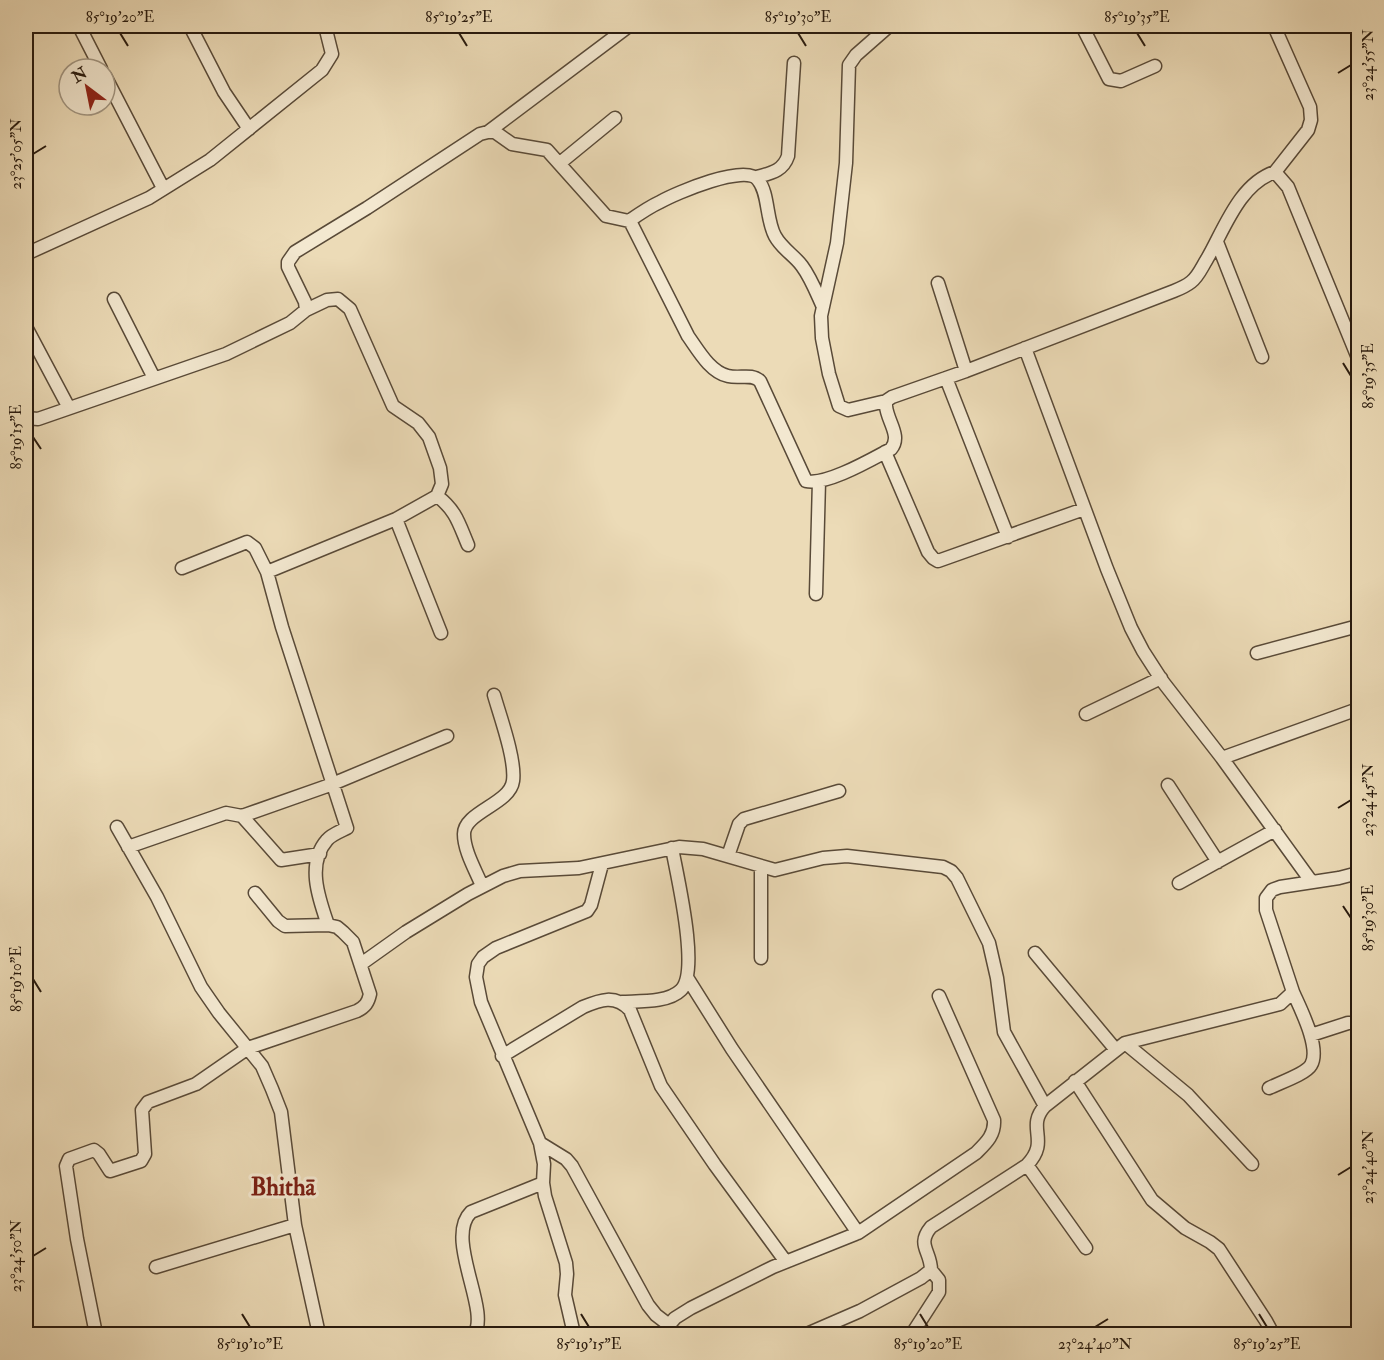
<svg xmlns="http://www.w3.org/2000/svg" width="1384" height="1360" viewBox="0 0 1384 1360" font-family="'IM FELL Double Pica',serif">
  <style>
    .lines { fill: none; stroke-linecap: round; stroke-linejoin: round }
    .street-casing { stroke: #594a38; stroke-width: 15 }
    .street { stroke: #f3e8d0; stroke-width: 12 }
    .ticks { fill: none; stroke: #281a0e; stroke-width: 2 }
    .labels { text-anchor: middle; stroke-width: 6; stroke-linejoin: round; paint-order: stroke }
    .district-label { font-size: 24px; font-weight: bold; fill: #7a1f14; stroke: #f3e8d0 }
    .neatline { fill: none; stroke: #281a0e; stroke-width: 2 }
    .ticks-label { font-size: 15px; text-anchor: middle; fill: #281a0e }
  </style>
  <rect width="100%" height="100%" fill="#ecdbb7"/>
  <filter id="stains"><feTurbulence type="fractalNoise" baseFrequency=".00333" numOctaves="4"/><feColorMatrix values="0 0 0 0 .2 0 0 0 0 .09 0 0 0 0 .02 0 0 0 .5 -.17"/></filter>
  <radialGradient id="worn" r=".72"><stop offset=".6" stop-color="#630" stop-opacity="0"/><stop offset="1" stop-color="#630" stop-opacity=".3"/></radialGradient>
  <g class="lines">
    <defs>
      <path id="street" d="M79 26 101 69
        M190 26 224 92 249 129
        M1082 26 1109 79 1121 81 1155 66
        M1274 26 1310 107 1311 120 1308 130 1275 172
        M105 76 163 188
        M488 132 629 26
        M560 163 615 118
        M757 177C771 173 783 171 788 156L794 63
        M629 221C639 214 649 207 660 202 676 193 746 163 758 180 769 193 766 220 775 236 782 249 794 255 802 266 811 278 817 294 823 307
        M1217 242 1262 357
        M26 254 149 198 210 160 322 70 332 54 325 26
        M938 283 966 371
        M114 299 154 378
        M26 327 69 408
        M1025 348 1107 569 1131 628 1143 651 1163 682 1222 758 1311 881
        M946 378 1008 537
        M886 401 848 410 839 406 829 374 822 338 821 316 837 243 846 163 849 65 856 55 889 26
        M26 418 38 419 226 354 290 323 306 310 305 302 288 267V262L295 252 367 208 480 134 488 132H495L512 144 547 150 606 216 629 221 631 223 688 336C698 350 710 372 728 376 740 379 751 373 760 381L806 481C826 486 872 459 891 449 902 436 887 421 886 406V401L892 397 966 371 1174 291C1179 289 1186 286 1191 282 1198 277 1202 267 1207 259 1224 230 1239 184 1275 172L1288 187 1358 358
        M885 452 928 552 933 558 938 561 1084 509
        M437 496C456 510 459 524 468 545
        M396 519 441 633
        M182 568 247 542 255 548 267 572 282 627 347 828C341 831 331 835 327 840 306 864 319 899 328 925
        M267 572 396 519 437 496 442 484 440 468 429 437 418 423 393 406 350 309 338 299 327 300 306 310
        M816 594 819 481
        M1257 653 1358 626
        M1086 714 1161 678
        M1222 758 1358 709
        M1168 785 1218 862
        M242 816 330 785 447 736
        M117 827 157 897 201 987 219 1013 262 1066 272 1089 281 1112 295 1225 319 1334
        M128 847 226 813 242 816 281 860 320 854
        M728 856 739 824 744 819 839 791
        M1179 883 1275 830
        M482 886C476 871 464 851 464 834 464 812 510 804 513 781 516 760 500 716 494 695
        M1035 953 1116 1050
        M761 958V867
        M361 964 406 932 468 894 503 876 520 871 579 868 679 847 703 849 775 870 823 858 847 856 943 867 951 871 957 878 989 943 997 978 1004 1032 1045 1106
        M622 1002C639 1001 668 1003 681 990 700 971 677 876 672 848
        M1311 1035 1348 1023H1358
        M1125 1043 1188 1095 1252 1164
        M502 1056 583 1007C600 1000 615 994 630 1010L661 1086 715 1165 786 1262
        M1075 1081 1152 1200 1185 1228 1210 1242 1219 1249 1266 1321 1273 1334
        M1269 1088C1279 1083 1306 1074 1311 1065 1321 1048 1300 1008 1293 992
        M540 1143 566 1159 572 1166 648 1305 656 1315 669 1325
        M1027 1165 1086 1248
        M858 1233 976 1153C986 1143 995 1135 994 1120L939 996
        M156 1267 295 1225
        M96 1334 77 1239 66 1166 69 1159 94 1150 99 1154 110 1171 141 1161 145 1154 142 1110 148 1102 196 1084 248 1048 357 1011C365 1007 368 1003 370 994L353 942 343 932 337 927 328 925 285 926 278 921 255 893
        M474 1334C491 1311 444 1238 471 1212L543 1183
        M574 1334 565 1295 567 1274 566 1263 545 1196 543 1183 544 1164 540 1143 481 1002 476 977 478 964 483 957 496 948 587 911 591 905 602 864
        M667 1334 669 1325 675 1318 691 1308 773 1267 858 1233 732 1049 688 979
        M807 1334 860 1311 921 1278 931 1270C931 1251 916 1245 931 1227L1027 1165C1051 1140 1025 1128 1045 1106L1125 1043 1280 1004 1293 992 1266 910V898L1272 890 1280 887 1339 878 1358 873
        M912 1334 939 1292V1280L931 1270"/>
    </defs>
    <use href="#street" class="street-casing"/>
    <use href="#street" class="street"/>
  </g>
  <path class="ticks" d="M120 33 128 46M459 33 467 46M798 33 806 46M1137 33 1145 46M1338 73 1351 65M33 154 46 146M1343 363 1351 376M33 437 41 449M1338 808 1351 800M1343 906 1351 918M33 979 41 992M1338 1175 1351 1167M33 1256 46 1248M242 1314 250 1327M581 1314 589 1327M920 1314 928 1327M1259 1314 1267 1327M1095 1327 1108 1319"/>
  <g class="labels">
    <g class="district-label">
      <text x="283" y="1195">Bhithā</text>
    </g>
  </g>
  <rect width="1384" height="1360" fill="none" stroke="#ecdbb7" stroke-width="66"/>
  <g transform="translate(87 87) rotate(328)"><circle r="28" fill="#f3e8d0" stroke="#a29682" stroke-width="1.5"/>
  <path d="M0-4.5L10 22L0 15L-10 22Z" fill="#8f2418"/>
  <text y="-9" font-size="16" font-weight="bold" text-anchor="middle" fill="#281a0e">N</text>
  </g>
  <rect x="33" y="33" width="1318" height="1294" class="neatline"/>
  <g class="ticks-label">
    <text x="120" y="22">85°19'20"E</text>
    <text x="459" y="22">85°19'25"E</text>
    <text x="798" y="22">85°19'30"E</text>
    <text x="1137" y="22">85°19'35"E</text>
    <text transform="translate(1368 65) rotate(-90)" y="5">23°24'55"N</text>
    <text transform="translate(16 154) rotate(-90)" y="5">23°25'05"N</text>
    <text transform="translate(1368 376) rotate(-90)" y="5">85°19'35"E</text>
    <text transform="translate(16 437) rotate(-90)" y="5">85°19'15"E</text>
    <text transform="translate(1368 800) rotate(-90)" y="5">23°24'45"N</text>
    <text transform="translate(1368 918) rotate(-90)" y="5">85°19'30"E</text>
    <text transform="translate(16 979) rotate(-90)" y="5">85°19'10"E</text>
    <text transform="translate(1368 1167) rotate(-90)" y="5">23°24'40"N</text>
    <text transform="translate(16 1256) rotate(-90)" y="5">23°24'50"N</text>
    <text x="250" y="1349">85°19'10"E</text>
    <text x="589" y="1349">85°19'15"E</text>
    <text x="928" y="1349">85°19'20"E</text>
    <text x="1095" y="1349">23°24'40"N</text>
    <text x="1267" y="1349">85°19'25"E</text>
  </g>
  <rect width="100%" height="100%" filter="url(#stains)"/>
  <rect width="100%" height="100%" fill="url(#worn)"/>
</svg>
